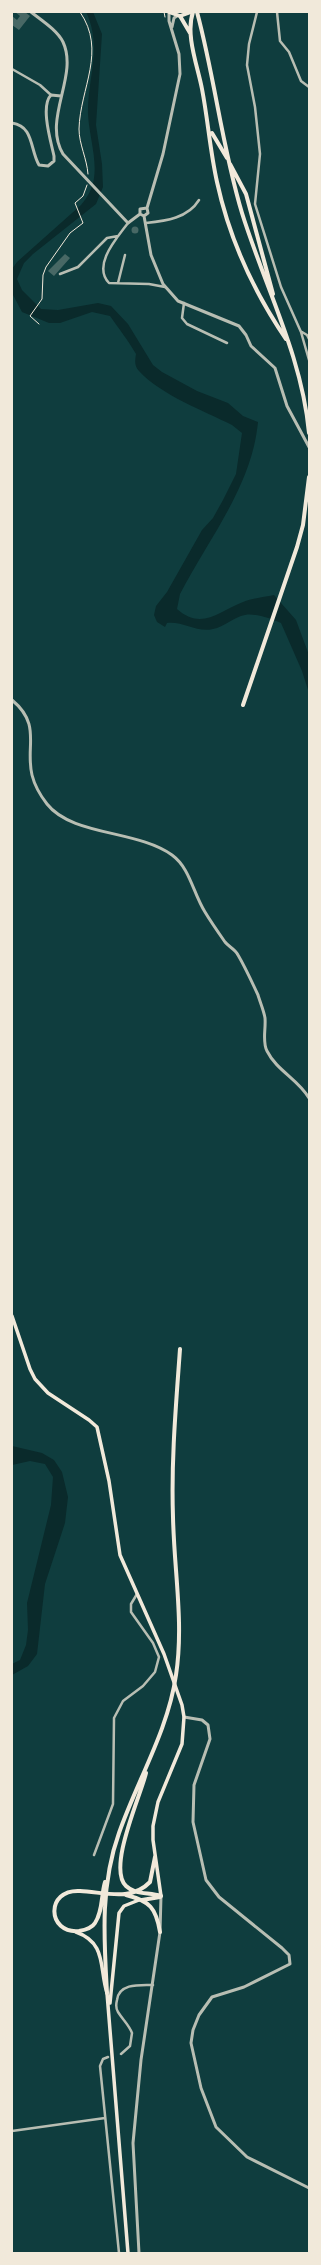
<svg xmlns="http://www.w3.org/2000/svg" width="321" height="2265" viewBox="0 0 321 2265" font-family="Quicksand,sans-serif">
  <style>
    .water { fill: #0a2a2b }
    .building { fill: #486865 }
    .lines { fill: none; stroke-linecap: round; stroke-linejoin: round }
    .path { stroke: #f1e9da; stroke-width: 1 }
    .minor { stroke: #b8beb3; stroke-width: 2.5 }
    .tertiary { stroke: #b8beb3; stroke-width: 3 }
    .secondary { stroke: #f1e9da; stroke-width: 3.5 }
    .primary { stroke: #f1e9da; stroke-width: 3.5 }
    .trunk { stroke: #f1e9da; stroke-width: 4 }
  </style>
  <rect width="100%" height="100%" fill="#0f3d3e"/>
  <path class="water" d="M86 12H93L102 34 96 125 102 164 103 187 96 204 33 254 24 263 17 279 22 290 41 309 58 310 98 303 111 306 128 324 153 365 162 372 197 391 228 403 243 416 258 422C252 486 209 538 180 594L177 609C202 631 219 611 243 602 253 598 264 597 274 595L296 620 309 655V693L302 671 281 623C271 619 256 613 245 615 234 617 224 627 213 629 197 633 183 621 167 623L165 627 157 622 154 615 156 606 167 592 202 530 213 518 223 500 236 474 242 433 232 425C204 411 161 395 139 371 134 366 135 360 136 354 128 340 119 329 110 316L92 312 60 323H49L22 312 12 293V269L17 262 81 205C87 198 93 188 94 178 97 158 89 135 88 114 87 79 103 47 86 12Z
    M12 1446 42 1453 54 1460 62 1472 68 1497 65 1523 45 1584 37 1654 28 1666 12 1675V1664L20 1660 26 1645 28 1630 27 1603 51 1505 53 1477 45 1464 30 1461 12 1465Z"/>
  <path class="building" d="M15 12H25L30 16 19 30 12 25V16L17 20 20 16Z
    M131.5 230a3.5 3.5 0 1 1 7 0a3.5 3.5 0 1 1-7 0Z
    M65 254 70 258 54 276 48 271Z"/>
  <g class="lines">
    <path class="path" d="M80 12C107 51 80 88 79 129 79 144 87 159 88 174
      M164 12 165 17
      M39 324 30 316 42 299 43 275 46 267 70 233 83 223 75 203 83 196 87 185"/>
    <path class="minor" d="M257 12 249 44 247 65 255 107 260 154 255 204 281 287 301 332 309 360
      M277 12 280 41 289 52 301 81 309 87
      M12 69 40 85 51 95
      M128 223C117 238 92 265 109 283L149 284 165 287
      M146 223C166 221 188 218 199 200
      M60 274 78 267 107 238 118 236
      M118 283 125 255
      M184 303 182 318 187 324 227 343
      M302 332 307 335 309 339
      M94 1855 113 1804 114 1718 123 1701 143 1686 155 1672 159 1657 153 1643 131 1612V1604L137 1594
      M121 2054 130 2046 132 2033C129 2025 123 2020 118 2012 116 2009 116 2004 117 2000 119 1983 140 1985 153 1985
      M108 2057 103 2059 100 2066 119 2253
      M12 2131 105 2118"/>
    <path class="tertiary" d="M31 12C41 20 57 30 63 42 79 76 42 119 63 154L128 223 140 214V209L147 208
      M172 27 174 18 177 16
      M12 123C34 126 30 150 39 165L48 166 54 161V156C51 142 40 106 51 95L61 96
      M140 214 144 216 151 255 163 284 178 301 239 326 246 335 251 346 275 368 287 406 309 447
      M144 216 148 213 147 208 163 154 180 74 179 54 169 21V12
      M12 700C42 725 25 746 32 775 35 787 40 795 47 804 72 836 138 830 172 855 190 868 193 893 205 912 211 922 218 932 225 942 229 947 235 949 238 955 245 967 252 982 258 995 260 1002 264 1011 265 1018 266 1029 262 1042 267 1051 277 1071 298 1079 309 1098
      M184 1717 202 1720 208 1725 210 1739 194 1785 193 1822 206 1880 219 1897 282 1948 289 1955 290 1964 244 1987 212 1997 199 2015 193 2030 191 2043 201 2088 216 2127 247 2157 309 2188
      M139 2253 133 2143 141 2060 160 1932 161 1896"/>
    <path class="secondary" d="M169 12 180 16 191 12
      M12 1316 30 1369 35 1379 48 1393 89 1420 97 1427 109 1481 120 1555 164 1654 182 1705 184 1717 182 1744 158 1802 153 1826V1840L161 1896"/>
    <path class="primary" d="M76 1932C107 1943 99 1968 107 1993L128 2253
      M110 2003 119 1913 124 1906 139 1900"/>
    <path class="trunk" d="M193 12C185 35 198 67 202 89 208 120 210 151 217 182 229 237 254 292 286 339
      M197 12C215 79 222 147 242 213 265 287 302 356 309 433
      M180 16 190 33
      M212 133 227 158
      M230 164 246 194 273 294
      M243 705 297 547 303 525 309 477
      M146 1773C141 1795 107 1868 126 1886 135 1895 149 1892 161 1896
      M105 1882C101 1895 103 1911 95 1923 92 1928 85 1930 79 1931 47 1934 45 1889 80 1891 104 1892 131 1902 150 1882L155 1857
      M126 1895C150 1901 156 1908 160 1932
      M142 1900 160 1897
      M107 1993C104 1939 100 1886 119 1833 137 1781 168 1731 176 1675 184 1623 174 1570 173 1517 171 1461 176 1405 180 1349"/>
  </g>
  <rect width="321" height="2265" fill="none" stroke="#f1e9da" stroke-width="26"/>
</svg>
